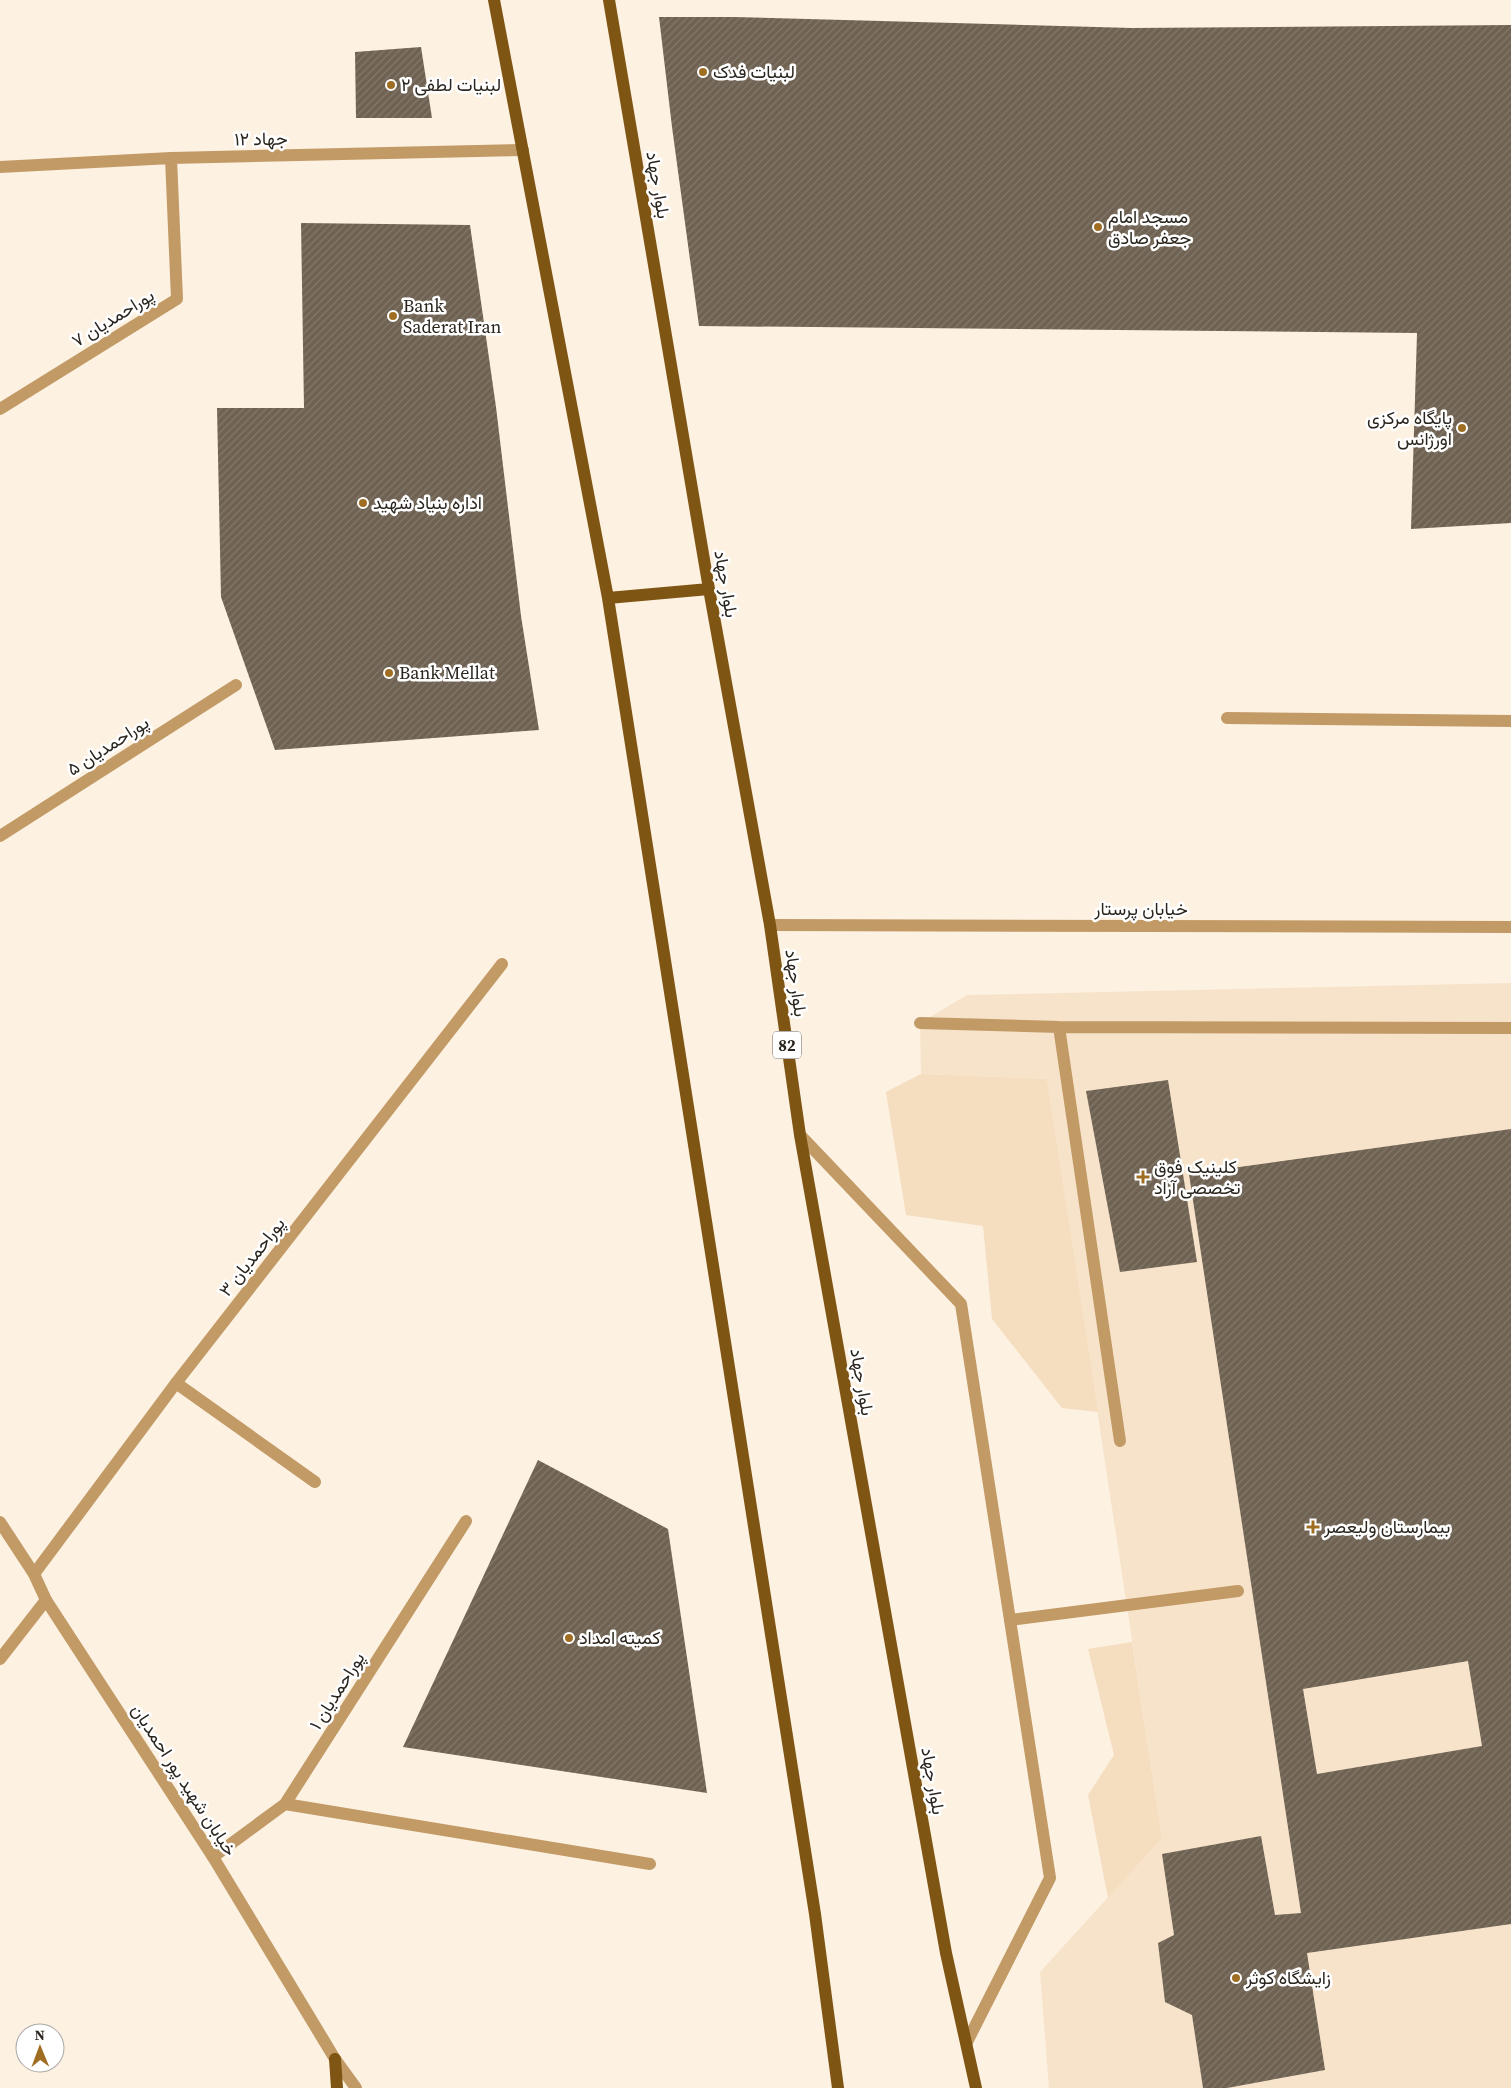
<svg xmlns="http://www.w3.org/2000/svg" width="1511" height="2088" viewBox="0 0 1511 2088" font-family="'Source Serif 4',Vazirmatn,serif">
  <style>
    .built { fill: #f7e3ca }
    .green { fill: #f5ddbf }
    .building { fill: url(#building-hatch); fill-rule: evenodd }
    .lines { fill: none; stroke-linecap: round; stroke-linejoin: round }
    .service { stroke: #c29a66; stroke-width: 12 }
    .minor { stroke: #c29a66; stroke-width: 12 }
    .tertiary { stroke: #c29a66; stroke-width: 12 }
    .primary { stroke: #7f5514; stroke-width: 12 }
    .poi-dot { fill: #a06e23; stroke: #fff; stroke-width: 2 }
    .labels { text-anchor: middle; stroke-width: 5; stroke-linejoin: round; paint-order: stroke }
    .shield { fill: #fff; stroke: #6b6662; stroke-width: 1 }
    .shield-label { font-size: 16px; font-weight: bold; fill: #2b251e }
    .poi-label { font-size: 18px; fill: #2b251e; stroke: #fff; text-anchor: start }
    .street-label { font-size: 18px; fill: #2b251e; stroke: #fff }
  </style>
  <defs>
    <pattern id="building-hatch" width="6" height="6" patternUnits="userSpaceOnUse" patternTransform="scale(1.25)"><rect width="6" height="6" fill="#6f6252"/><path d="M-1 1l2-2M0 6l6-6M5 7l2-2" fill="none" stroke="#83796c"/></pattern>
  </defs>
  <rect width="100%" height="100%" fill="#fdf1e2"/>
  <path class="built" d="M1511 983V2088H1049L1040 1972 1162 1838 1047 1079 921 1074 920 1023 967 995Z"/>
  <path class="green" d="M921 1074 1047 1079 1098 1412 1062 1408 992 1319 983 1226 906 1215 886 1092Z
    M1132 1642 1162 1838 1108 1898 1088 1795 1114 1755 1088 1649Z"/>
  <path class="building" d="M659 17H734L1132 28 1511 25V523L1411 529 1417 333 699 326 672 127Z
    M421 47 432 118H356L355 52Z
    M301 223 470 225 496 407 521 616 539 730 275 750 221 597 217 408H304Z
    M1168 1080 1197 1262 1120 1272 1086 1091Z
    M1511 1129V1924L1307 1953 1325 2070 1227 2088H1203L1192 2015 1165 2002 1158 1943 1174 1935 1162 1854 1261 1836 1275 1915 1301 1913 1189 1174ZM1468 1661 1482 1746 1317 1774 1303 1689Z
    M538 1460 668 1529 707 1793 403 1747Z"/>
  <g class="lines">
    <path class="service" d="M920 1023 1059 1027 1511 1028
      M1059 1027 1120 1441
      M176 1383 315 1482
      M1010 1620 1238 1591"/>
    <path class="minor" d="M0 167 171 158 523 150
      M0 409 177 299 171 158
      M1227 718 1511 721
      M0 836 236 685
      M800 1135 961 1304 1050 1878 967 2042
      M34 1574 176 1383 502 964
      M0 1659 46 1600
      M285 1804 650 1864
      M213 1857 285 1804 466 1521"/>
    <path class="tertiary" d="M770 925 1511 927
      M0 1522 34 1574 46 1600 213 1857 335 2059 356 2088"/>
    <path class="primary" d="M494 0 608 598 815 1914 838 2088
      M609 0 709 589 770 925 800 1135 946 1953 976 2088
      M608 598 709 589
      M335 2059 337 2088"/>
  </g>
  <g class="poi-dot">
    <circle cx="703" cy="72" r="5"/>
    <circle cx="391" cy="85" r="5"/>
    <circle cx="1098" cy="227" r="5"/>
    <circle cx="393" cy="316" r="5"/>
    <circle cx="1462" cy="428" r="5"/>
    <circle cx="363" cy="503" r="5"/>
    <circle cx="389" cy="673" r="5"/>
    <path d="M1140.5 1169.5h5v5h5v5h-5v5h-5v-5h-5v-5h5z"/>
    <path d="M1310.5 1519.5h5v5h5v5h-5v5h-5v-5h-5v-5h5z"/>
    <circle cx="569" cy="1638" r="5"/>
    <circle cx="1236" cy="1978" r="5"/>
  </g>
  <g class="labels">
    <rect class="shield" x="773" y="1031.5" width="28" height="27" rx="4"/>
    <g class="shield-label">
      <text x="787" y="1051">82</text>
    </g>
    <g class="poi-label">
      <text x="713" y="78">لبنیات فدک</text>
      <text x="401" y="91">لبنیات لطفی ۲</text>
      <text x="1108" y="223">مسجد امام<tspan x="1108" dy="21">جعفر صادق</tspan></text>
      <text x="403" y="312">Bank<tspan x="403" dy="21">Saderat Iran</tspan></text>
      <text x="1452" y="424" text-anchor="end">پایگاه مرکزی<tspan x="1452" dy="21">اورژانس</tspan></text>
      <text x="373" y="509">اداره بنیاد شهید</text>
      <text x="399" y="679">Bank Mellat</text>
      <text x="1154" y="1173">کلینیک فوق<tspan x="1154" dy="21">تخصصی آراد</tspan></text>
      <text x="1324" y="1533">بیمارستان ولیعصر</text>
      <text x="579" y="1644">کمیته امداد</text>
      <text x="1246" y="1984">زایشگاه کوثر</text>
    </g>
    <g class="street-label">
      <text transform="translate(261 139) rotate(-1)" y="6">جهاد ۱۲</text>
      <text transform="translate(658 185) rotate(80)" y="6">بلوار جهاد</text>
      <text transform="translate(113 318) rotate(-32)" y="6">پوراحمدیان ۷</text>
      <text transform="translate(726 584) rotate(80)" y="6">بلوار جهاد</text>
      <text transform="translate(108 746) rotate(-33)" y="6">پوراحمدیان ۵</text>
      <text x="1141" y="915">خیابان پرستار</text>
      <text transform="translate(796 983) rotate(82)" y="6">بلوار جهاد</text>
      <text transform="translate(252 1257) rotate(-52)" y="6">پوراحمدیان ۳</text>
      <text transform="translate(862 1382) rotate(80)" y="6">بلوار جهاد</text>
      <text transform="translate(337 1691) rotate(-58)" y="6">پوراحمدیان ۱</text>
      <text transform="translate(184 1780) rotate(57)" y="6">خیابان شهید پور احمدیان</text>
      <text transform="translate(933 1781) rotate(80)" y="6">بلوار جهاد</text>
    </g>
  </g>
  <g transform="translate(40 2048) rotate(359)"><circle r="24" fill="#ffffff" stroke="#aaa8a5"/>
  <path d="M0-4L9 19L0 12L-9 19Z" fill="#a06e23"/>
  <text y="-8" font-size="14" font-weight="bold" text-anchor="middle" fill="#2b251e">N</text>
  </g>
</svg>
